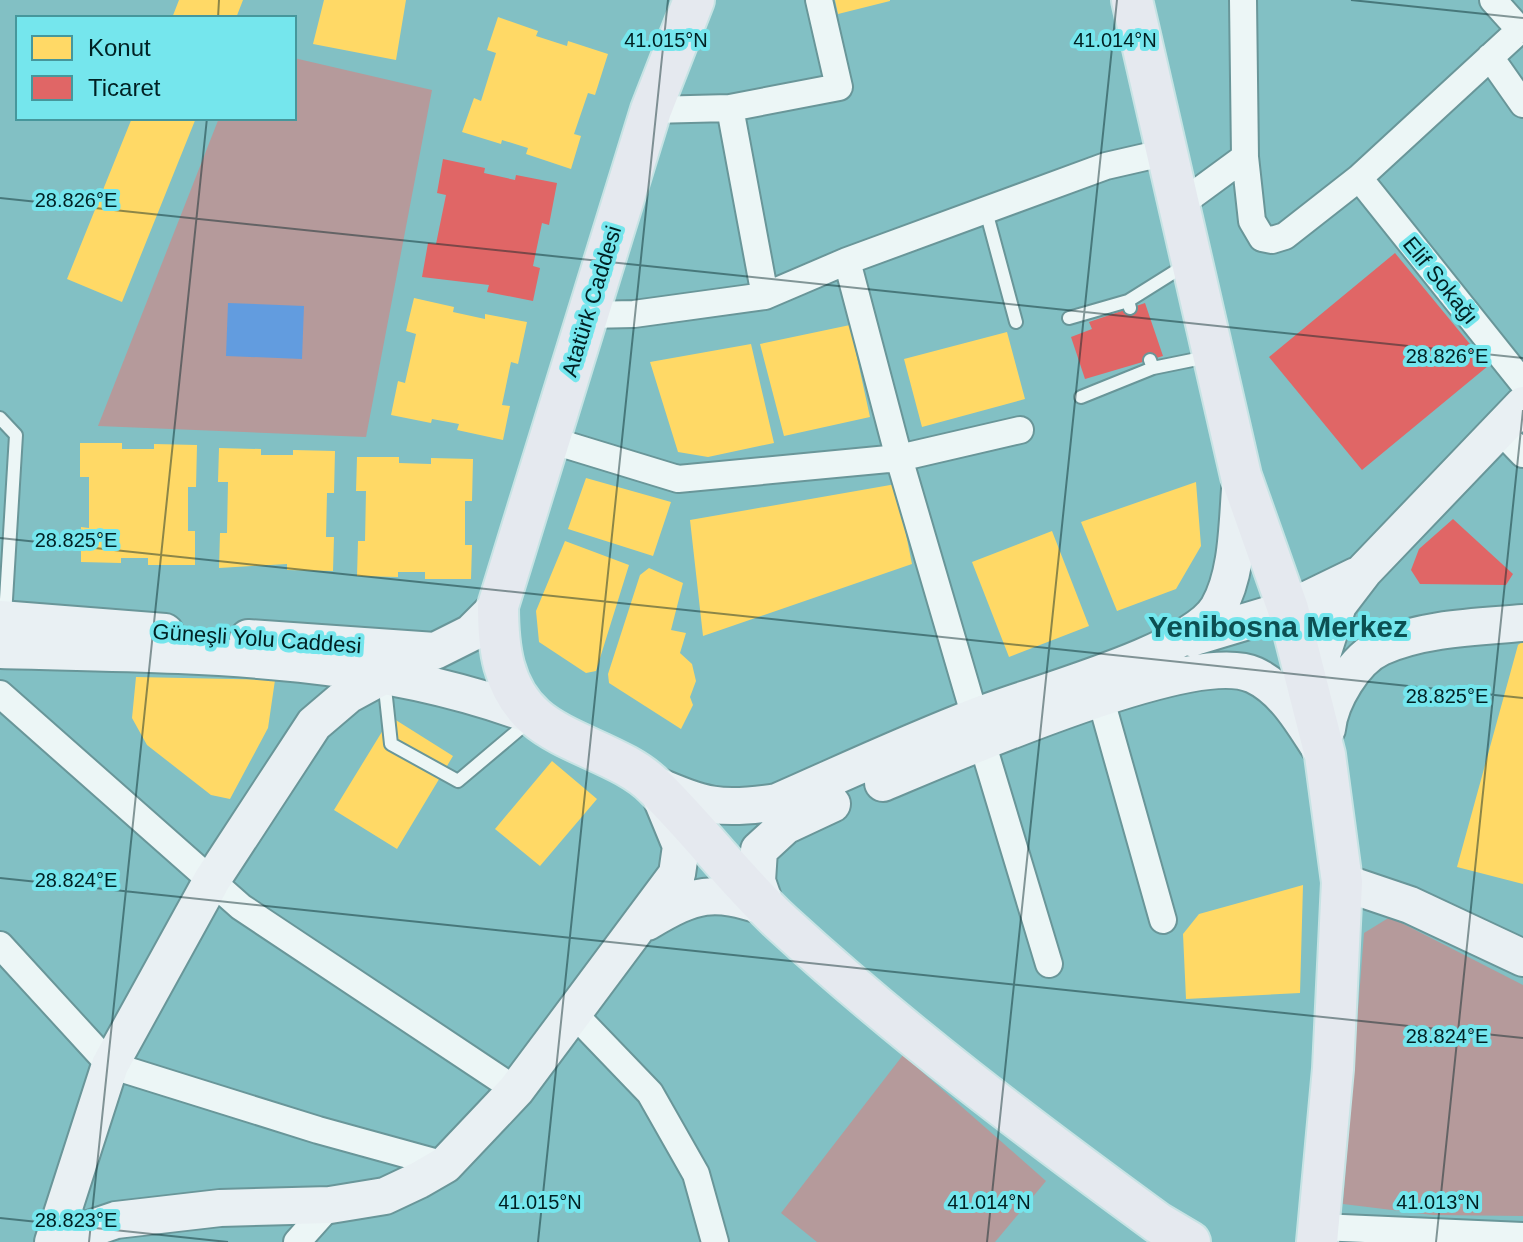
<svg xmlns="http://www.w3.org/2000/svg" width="1523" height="1242" viewBox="0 0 1523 1242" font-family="Arial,sans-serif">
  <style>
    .green { fill: #b59a9b }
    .water { fill: #629cdf }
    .homes { fill: #ffd966 }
    .shops { fill: #e06666 }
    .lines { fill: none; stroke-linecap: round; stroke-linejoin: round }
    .lane-casing { stroke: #699699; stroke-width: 16 }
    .street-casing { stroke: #699699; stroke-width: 30 }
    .secondary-casing { stroke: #699699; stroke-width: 40 }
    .primary-casing { stroke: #c7e3e4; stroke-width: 44 }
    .lane { stroke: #ecf6f6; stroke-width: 12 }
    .street { stroke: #ecf6f6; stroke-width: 26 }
    .secondary { stroke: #e9f0f3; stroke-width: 36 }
    .primary { stroke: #e5e9ef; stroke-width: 40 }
    .ticks { fill: none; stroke: #002123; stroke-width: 2; stroke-opacity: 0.45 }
    .labels { text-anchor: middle; stroke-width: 8; stroke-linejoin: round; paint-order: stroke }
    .street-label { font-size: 22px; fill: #002123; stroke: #75e6ed }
    .district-label { font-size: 30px; font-weight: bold; fill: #0c4f52; stroke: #75e6ed }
    .ticks-label { font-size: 20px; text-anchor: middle; fill: #002123; stroke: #75e6ed; stroke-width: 8; stroke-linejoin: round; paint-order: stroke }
  </style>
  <rect width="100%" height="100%" fill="#82c0c4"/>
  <path class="green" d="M294 58 432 90 366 437 98 426 219 118H294Z
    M1390 917 1523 985V1216L1433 1215 1343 1204 1364 933Z
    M903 1055 1046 1181 995 1242H817L781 1213Z"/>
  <path class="water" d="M228 303 304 306 302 359 226 356Z"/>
  <path class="homes" d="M179 0H243L236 18H172Z
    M324 0H406L396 60 313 44Z
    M835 0H890V1L838 14Z
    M498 17 538 31 536 36 567 46 568 41 608 54 595 95 588 93 574 134 581 136 571 169 526 154 528 148 502 140 501 144 462 132 474 98 481 101 496 53 487 50Z
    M132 118H196L122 302 67 279Z
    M414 298 454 307 453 312 485 319V314L527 322 518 364 511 362 502 405 510 406 503 440 457 430 459 424 432 419 431 423 391 415 398 381 405 383 416 334 406 331Z
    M850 325 870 417 784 436 760 344Z
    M1007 332 1025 399 922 427 904 359Z
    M751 344 774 443 708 457 678 452 650 362Z
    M80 443H122V449H154V444L197 445 196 487H188V531H195V565H148V558H121V563L81 562V527L89 528V477H80Z
    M219 448 261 449V455H293V450L335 451 334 493H327L326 537H334L333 571 287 570V564L219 568 220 533H227L228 482H218Z
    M357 457H399V463L431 464V458L473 459 472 501H465V545H472L471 579H425V572H398V577L357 576 358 541H365L366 491H356Z
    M586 478 671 502 653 556 568 529Z
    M1196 482 1201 546 1176 589 1117 611 1081 522Z
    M896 484 912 564 703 636 690 520Z
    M1052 531 1089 626 1009 657 972 562Z
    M565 541 629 565 596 671 586 673 539 642 536 611Z
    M649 568 683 583 671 630 686 633 680 653 692 664 696 681 690 697 693 705 681 729 609 683 608 674 640 575Z
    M1523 641V884L1457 867 1518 645Z
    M136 677 275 680 268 728 230 799 211 795 147 745 132 718Z
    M391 717 453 756 397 849 334 810Z
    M552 761 597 799 540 866 495 829Z
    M1303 885 1300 993 1186 999 1183 934 1199 914Z"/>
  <path class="shops" d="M443 159 485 168 484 173 515 180 516 175 557 183 549 225 542 223 533 266 540 268 533 301 487 292 489 285 422 277 428 243 436 244 446 195 437 193Z
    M1395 253 1488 366 1362 470 1269 357Z
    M1145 303 1163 356 1085 379 1071 337 1092 329 1089 322Z
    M1453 519 1513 574 1506 585 1420 584 1411 570 1419 549Z"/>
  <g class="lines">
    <defs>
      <path id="lane" d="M986 211 1016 322
        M1130 308 1128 301 1187 264
        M1069 318 1128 301
        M1150 360 1153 368 1207 357
        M1081 397 1153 368
        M0 418 16 435 5 616
        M384 679 391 744 458 781 528 722"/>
      <path id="street" d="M1493 0 1520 30
        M1490 57 1523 104
        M730 108 839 87 819 0
        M651 110 730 108 765 296
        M1245 157 1252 221 1262 238 1272 240 1285 236 1359 178 1523 27
        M1359 178 1523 383
        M1181 204 1245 157 1243 0
        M847 261 899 458 975 717
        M587 315 634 314 765 296 847 261 1106 166 1167 152
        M1499 429 1523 454
        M547 439 678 479 899 458 1020 430
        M0 694 241 907 516 1090
        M1101 700 1163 920
        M982 742 1049 964
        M0 945 110 1065 318 1130 445 1165
        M575 1015 650 1093 696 1174 715 1242
        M1320 1227 1523 1236
        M297 1242 330 1205"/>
      <path id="secondary" d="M0 619 165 632
        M248 638 435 651 471 633 498 606
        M1191 638 1288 609 1356 576
        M0 650C178 655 367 652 535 717
        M1321 709 1322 655 1338 605 1364 571 1523 405
        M1327 729C1330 701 1354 659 1381 647 1424 628 1477 627 1523 623
        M883 783C950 755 1193 647 1254 675 1284 689 1302 721 1319 747
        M653 784C705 806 719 811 777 802 843 773 909 742 977 716 1030 695 1191 653 1218 608 1239 572 1237 518 1241 477
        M1342 882 1410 905 1523 958
        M766 907 757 881 759 850 785 826 832 804
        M647 922C696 893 712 889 766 907
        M54 1241 116 1220 220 1208 330 1205 385 1196 419 1180 445 1165 516 1090 677 874 681 846 662 800
        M53 1242 110 1065 212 880 314 724 348 695 383 676"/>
      <path id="primary" d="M694 0 651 110 498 606C498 646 502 688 535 717 567 745 625 756 655 787 700 831 737 882 783 924 902 1033 1028 1128 1158 1223L1190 1242
        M1132 0 1241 476 1288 609 1325 755 1342 882 1333 1069 1317 1242"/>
    </defs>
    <use href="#lane" class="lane-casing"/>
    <use href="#street" class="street-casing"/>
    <use href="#secondary" class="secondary-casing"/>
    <use href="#primary" class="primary-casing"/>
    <use href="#lane" class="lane"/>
    <use href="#street" class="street"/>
    <use href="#secondary" class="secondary"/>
    <use href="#primary" class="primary"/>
  </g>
  <path class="ticks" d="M1351 0 1523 18M218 18 219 0M0 198 1523 358M0 538 1523 698M0 878 1523 1038M0 1218 228 1242M89 1242 207 118M538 1242 668 0M987 1242 1117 0M1436 1242 1523 410"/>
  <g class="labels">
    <g class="street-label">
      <text transform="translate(1441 280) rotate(51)" y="8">Elif Sokağı</text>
      <text transform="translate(591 301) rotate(-73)" y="8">Atatürk Caddesi</text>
      <text transform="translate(257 638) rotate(4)" y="8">Güneşli Yolu Caddesi</text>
    </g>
    <g class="district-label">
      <text x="1278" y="637">Yenibosna Merkez</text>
    </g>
  </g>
  <g class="ticks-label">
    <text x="666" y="47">41.015°N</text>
    <text x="1115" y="47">41.014°N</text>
    <text x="76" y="207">28.826°E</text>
    <text x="1447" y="363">28.826°E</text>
    <text x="76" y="547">28.825°E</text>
    <text x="1447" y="703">28.825°E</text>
    <text x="76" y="887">28.824°E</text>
    <text x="1447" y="1043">28.824°E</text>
    <text x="540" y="1209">41.015°N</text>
    <text x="989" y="1209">41.014°N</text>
    <text x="1438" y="1209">41.013°N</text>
    <text x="76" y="1227">28.823°E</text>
  </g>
  <rect x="16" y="16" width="280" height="104" fill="#75e6ed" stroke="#46979c" stroke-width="2"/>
  <rect x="32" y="36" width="40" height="24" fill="#ffd966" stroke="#46979c" stroke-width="2"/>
  <text x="88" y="56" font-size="24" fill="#002123">Konut</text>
  <rect x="32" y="76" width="40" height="24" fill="#e06666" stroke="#46979c" stroke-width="2"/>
  <text x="88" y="96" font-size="24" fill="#002123">Ticaret</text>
</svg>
